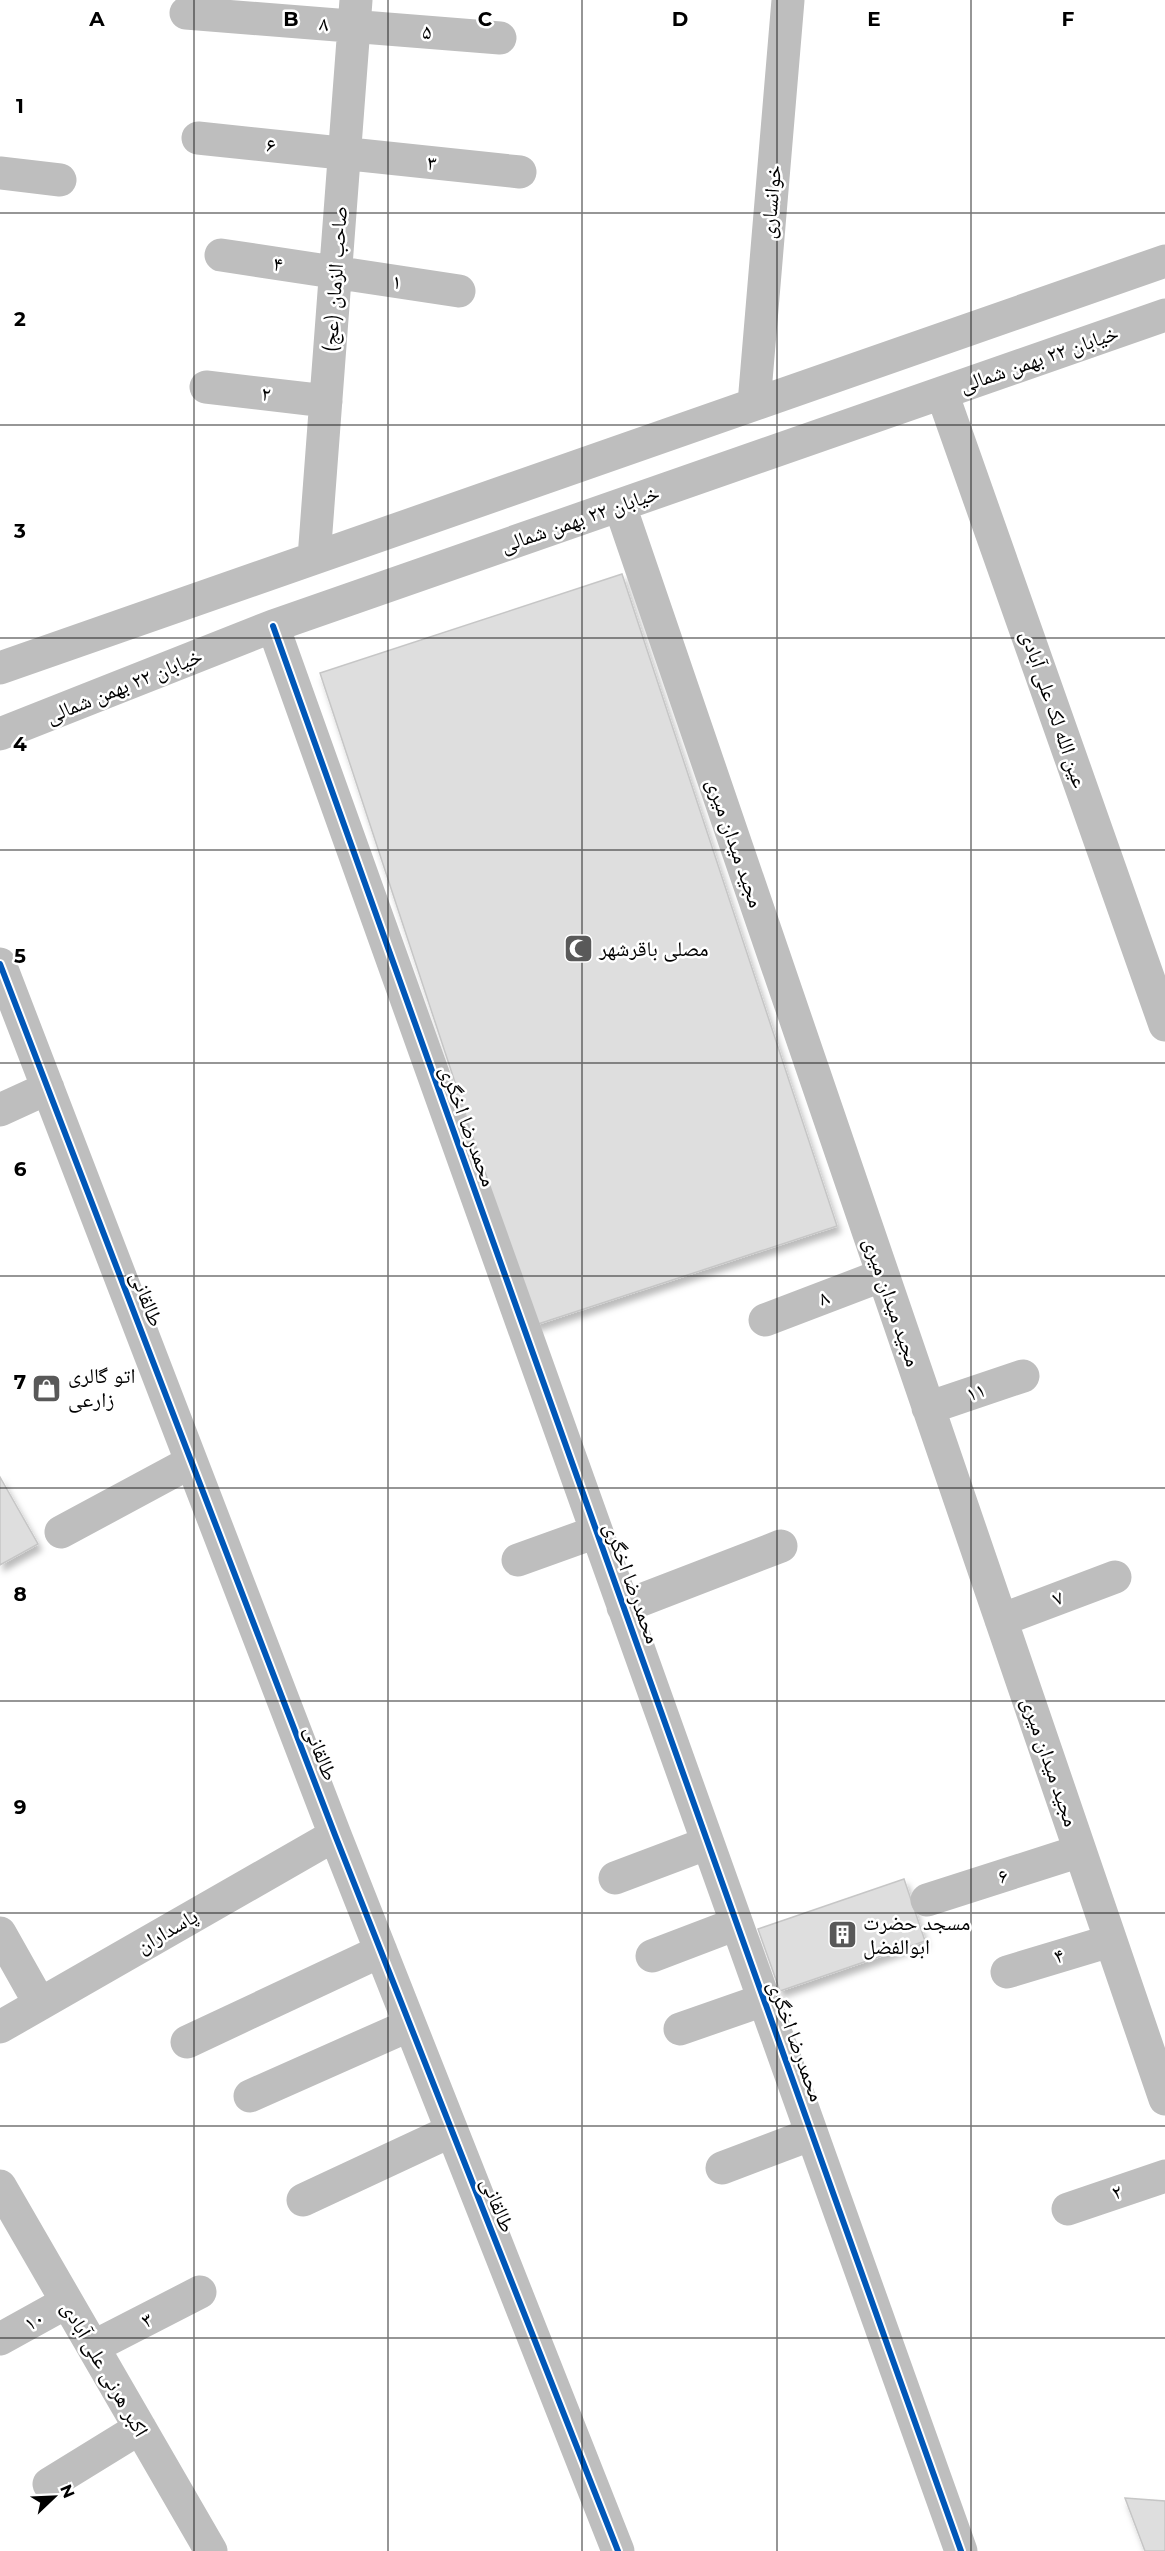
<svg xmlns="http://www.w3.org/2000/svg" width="1165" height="2551" viewBox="0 0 1165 2551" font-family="Montserrat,'Noto Naskh Arabic',sans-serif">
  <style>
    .building { fill: #dedede; stroke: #c6c6c6; stroke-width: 1.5; filter: url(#shadow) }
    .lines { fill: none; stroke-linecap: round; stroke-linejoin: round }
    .minor { stroke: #bebebe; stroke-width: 33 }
    .cycleway-casing { stroke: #fff; stroke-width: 10 }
    .cycleway { stroke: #0057b8; stroke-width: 6 }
    .grid { fill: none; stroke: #000; stroke-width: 1.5; stroke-opacity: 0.55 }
    .labels { text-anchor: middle; stroke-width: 5; stroke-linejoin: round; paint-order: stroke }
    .street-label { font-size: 21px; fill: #000; stroke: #fff }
    .poi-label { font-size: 21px; fill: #000; stroke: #fff; text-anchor: start }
    .grid-label { font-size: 20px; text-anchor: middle; font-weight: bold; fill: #000; stroke: #fff; stroke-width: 5; stroke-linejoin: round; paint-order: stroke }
  </style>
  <defs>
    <filter id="shadow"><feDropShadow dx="3.5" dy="6" stdDeviation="3" flood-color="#0004"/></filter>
  </defs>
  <rect width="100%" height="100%" fill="#fff"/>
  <path class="building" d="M622 574 837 1226 535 1325 320 673Z
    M0 1477 38 1544 0 1565Z
    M904 1879 925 1941 780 1991 758 1929Z
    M1125 2498 1165 2501V2551H1145Z"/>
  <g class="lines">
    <path class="minor" d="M186 13 500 38
      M198 138 520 172
      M0 173 60 180
      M221 255 459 291
      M206 387 326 401
      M942 393 1165 1025
      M754 404 788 0
      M620 506 1165 2099
      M314 558 356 0
      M273 626 961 2551
      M0 668 1165 261
      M0 734 273 626 1165 315
      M0 964 335 1835 618 2551
      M0 1110 48 1088
      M765 1320 883 1275
      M928 1408 1023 1376
      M61 1532 191 1462
      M518 1560 596 1532
      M623 1607 781 1546
      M1001 1620 1115 1577
      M615 1878 708 1843
      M927 1900 1080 1851
      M0 1933 40 2004
      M652 1956 736 1924
      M1007 1972 1110 1941
      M0 2027 335 1835
      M680 2029 763 2000
      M187 2042 381 1951
      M250 2096 410 2025
      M722 2168 812 2134
      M0 2186 211 2551
      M303 2200 451 2131
      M1068 2209 1165 2176
      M0 2339 67 2302
      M93 2347 200 2292
      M49 2484 140 2428"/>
    <defs>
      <path id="cycleway" d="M273 626 961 2551
        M0 964 335 1835 618 2551"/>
    </defs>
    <use href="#cycleway" class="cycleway-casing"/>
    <use href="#cycleway" class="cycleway"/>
  </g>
  <path class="grid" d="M194 0V2551M388 0V2551M582 0V2551M777 0V2551M971 0V2551M0 213H1165M0 425H1165M0 638H1165M0 850H1165M0 1063H1165M0 1276H1165M0 1488H1165M0 1701H1165M0 1913H1165M0 2126H1165M0 2338H1165"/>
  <defs>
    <symbol id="mosque-square" viewBox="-11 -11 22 22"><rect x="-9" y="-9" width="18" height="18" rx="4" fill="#595959" stroke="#fff"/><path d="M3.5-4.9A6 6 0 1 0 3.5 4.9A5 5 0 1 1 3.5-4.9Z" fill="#fff"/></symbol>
    <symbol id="shop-square" viewBox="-11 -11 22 22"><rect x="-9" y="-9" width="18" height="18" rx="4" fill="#595959" stroke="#fff"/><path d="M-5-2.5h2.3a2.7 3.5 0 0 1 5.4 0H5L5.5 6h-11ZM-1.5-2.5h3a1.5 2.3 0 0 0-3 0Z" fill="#fff"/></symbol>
    <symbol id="building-square" viewBox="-11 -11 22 22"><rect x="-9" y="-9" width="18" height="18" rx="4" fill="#595959" stroke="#fff"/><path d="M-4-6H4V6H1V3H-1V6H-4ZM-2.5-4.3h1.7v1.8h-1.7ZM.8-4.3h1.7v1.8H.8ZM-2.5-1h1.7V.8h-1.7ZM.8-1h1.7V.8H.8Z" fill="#fff"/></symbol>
  </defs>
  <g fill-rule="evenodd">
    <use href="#mosque-square" x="562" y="932" width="33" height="33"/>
    <use href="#shop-square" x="30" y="1372" width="33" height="33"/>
    <use href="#building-square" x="826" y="1918" width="33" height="33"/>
  </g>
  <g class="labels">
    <g class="street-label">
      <text transform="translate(324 24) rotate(5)" y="7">۸</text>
      <text transform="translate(427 32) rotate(5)" y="7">۵</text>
      <text transform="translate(271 145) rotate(6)" y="7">۶</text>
      <text transform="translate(432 163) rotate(6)" y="7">۳</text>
      <text transform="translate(771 202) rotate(-85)" y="7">خوانساری</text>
      <text transform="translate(278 264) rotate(9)" y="7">۴</text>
      <text transform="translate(335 279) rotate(-86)" y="7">صاحب الزمان (عج)</text>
      <text transform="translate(397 282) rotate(8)" y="7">۱</text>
      <text transform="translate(1039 359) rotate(-19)" y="7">خیابان ۲۲ بهمن شمالی</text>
      <text transform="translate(266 394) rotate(7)" y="7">۲</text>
      <text transform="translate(580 519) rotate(-19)" y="7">خیابان ۲۲ بهمن شمالی</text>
      <text transform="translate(124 686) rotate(-22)" y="7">خیابان ۲۲ بهمن شمالی</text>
      <text transform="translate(1054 709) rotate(71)" y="7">عین الله لک علی آبادی</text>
      <text transform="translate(735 843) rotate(71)" y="7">مجید میدان میری</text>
      <text transform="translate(468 1126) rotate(70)" y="7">محمدرضا اخگری</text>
      <text transform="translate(824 1298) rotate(-21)" y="7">۸</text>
      <text transform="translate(147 1299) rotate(69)" y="7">طالقانی</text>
      <text transform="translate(892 1302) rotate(71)" y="7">مجید میدان میری</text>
      <text transform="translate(976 1392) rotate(-19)" y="7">۱۱</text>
      <text transform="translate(632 1583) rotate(70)" y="7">محمدرضا اخگری</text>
      <text transform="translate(1058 1598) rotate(-21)" y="7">۷</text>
      <text transform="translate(321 1753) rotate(69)" y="7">طالقانی</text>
      <text transform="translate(1050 1762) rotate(71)" y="7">مجید میدان میری</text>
      <text transform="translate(1003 1876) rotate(-18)" y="7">۶</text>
      <text transform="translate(167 1931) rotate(-30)" y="7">پاسداران</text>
      <text transform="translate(1059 1956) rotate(-17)" y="7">۴</text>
      <text transform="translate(796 2041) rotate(70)" y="7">محمدرضا اخگری</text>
      <text transform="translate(1117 2192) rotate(-19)" y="7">۲</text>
      <text transform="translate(498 2205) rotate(68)" y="7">طالقانی</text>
      <text transform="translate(147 2320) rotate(-27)" y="7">۳</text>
      <text transform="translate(34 2321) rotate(-29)" y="7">۱۰</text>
      <text transform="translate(105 2369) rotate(60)" y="7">اکبر هرنی علی آبادی</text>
    </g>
    <g class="poi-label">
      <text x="599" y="956">مصلی باقرشهر</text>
      <text x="68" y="1383">اتو گالری<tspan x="68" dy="24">زارعی</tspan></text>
      <text x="863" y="1930">مسجد حضرت<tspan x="863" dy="24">ابوالفضل</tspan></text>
    </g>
  </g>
  <g class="grid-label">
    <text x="97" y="26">A</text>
    <text x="291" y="26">B</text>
    <text x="485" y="26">C</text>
    <text x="680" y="26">D</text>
    <text x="874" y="26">E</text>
    <text x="1068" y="26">F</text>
    <text x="20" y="113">1</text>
    <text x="20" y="326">2</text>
    <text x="20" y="538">3</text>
    <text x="20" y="751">4</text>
    <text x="20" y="963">5</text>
    <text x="20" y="1176">6</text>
    <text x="20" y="1389">7</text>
    <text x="20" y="1601">8</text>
    <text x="20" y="1814">9</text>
  </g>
  <g transform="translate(54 2497) rotate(67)" stroke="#ffffff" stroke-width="4.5" paint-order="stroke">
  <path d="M0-4.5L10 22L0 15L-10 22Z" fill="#000000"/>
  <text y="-9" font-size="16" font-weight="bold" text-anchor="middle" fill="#000000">N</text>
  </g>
</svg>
